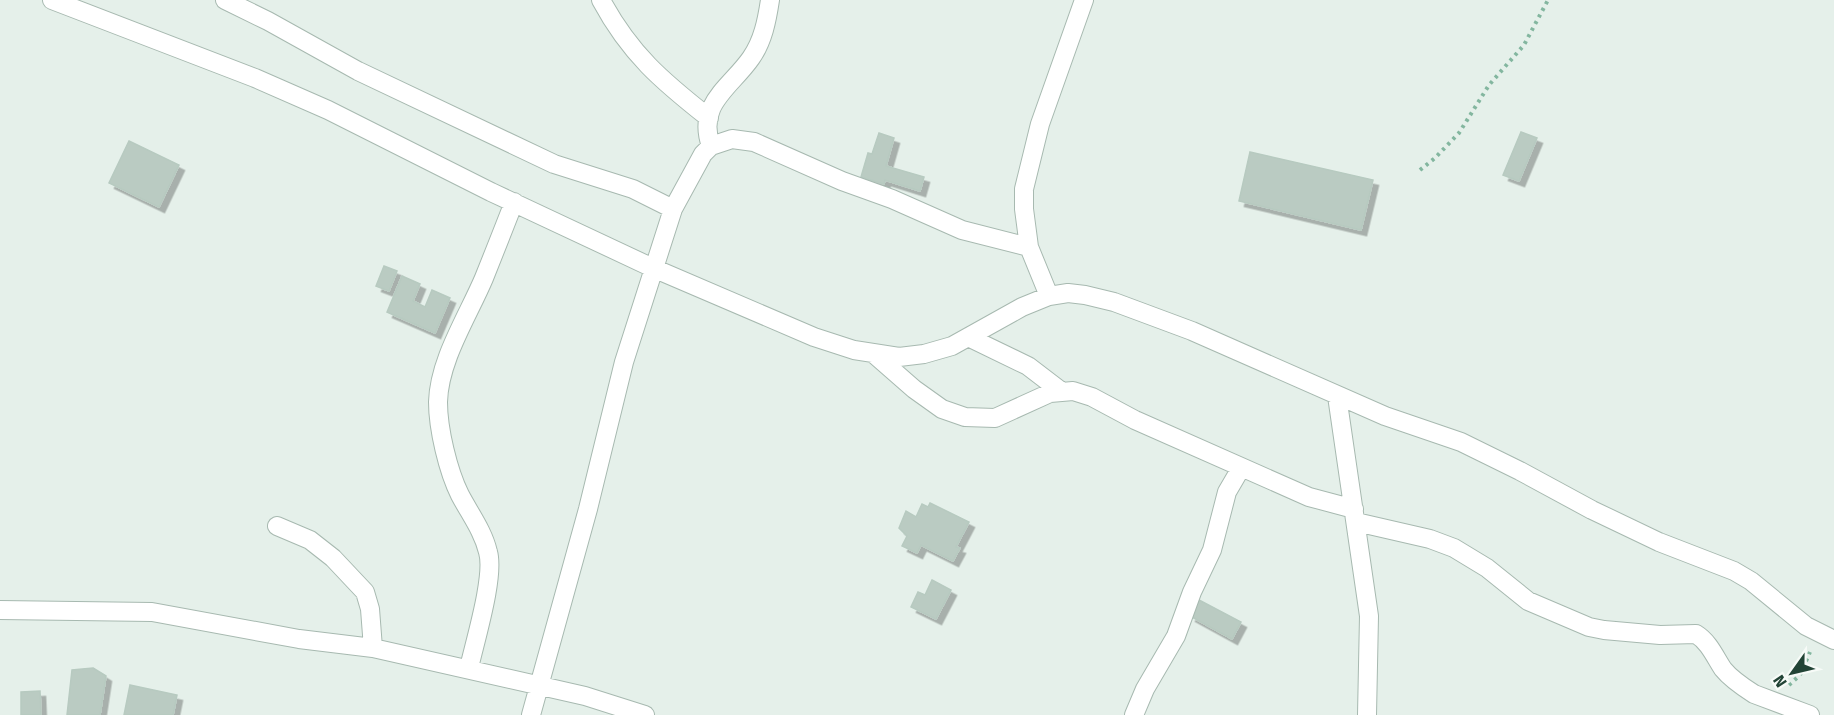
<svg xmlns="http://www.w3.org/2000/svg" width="1834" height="715" viewBox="0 0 1834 715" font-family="'Fira Sans',sans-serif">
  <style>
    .building { fill: #bacbc2; stroke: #b7cac0; stroke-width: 1.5; filter: url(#shadow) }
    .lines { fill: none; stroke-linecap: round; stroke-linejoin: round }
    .street-casing { stroke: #a7b9b0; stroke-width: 20 }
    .path { stroke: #83b69f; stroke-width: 4; stroke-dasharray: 3 4.5; stroke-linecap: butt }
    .street { stroke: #fff; stroke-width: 18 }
  </style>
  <defs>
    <filter id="shadow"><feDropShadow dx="5.5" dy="5.5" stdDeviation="0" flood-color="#0004"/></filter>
  </defs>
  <rect width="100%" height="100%" fill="#e5f0ea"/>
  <path class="building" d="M1521 132 1537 138 1519 181 1503 175Z
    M879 133 894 138 886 166 924 177 920 191 885 180 884 184 861 177 868 153 872 154Z
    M129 141 179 165 159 207 109 183Z
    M1250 152 1373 180 1361 230 1239 201Z
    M384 266 397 271 389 291 376 286Z
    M402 276 420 284 413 301 425 307 432 290 450 298 435 333 387 312Z
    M930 503 969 522 956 547 960 548 953 561 921 545 917 553 902 546 907 536 899 528 906 511 916 517 922 504 928 507Z
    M932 580 951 590 936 619 911 607 918 592 925 595Z
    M1199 600 1241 622 1232 639 1190 616Z
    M93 668 106 676 100 715H67L72 670Z
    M130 685 177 695 173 715H124Z
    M40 691 41 715H21V692Z"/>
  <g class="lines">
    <defs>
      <path id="street" d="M52 0 255 78 328 110 491 192 653 268 814 337 854 350 899 357 924 354 952 346 1022 307 1049 296 1068 293 1085 295 1114 302 1192 331 1385 416 1461 442 1520 471 1592 510 1659 542 1734 571 1751 581 1806 626 1834 640
        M225 0 268 21 358 71 554 164 633 189 673 209
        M601 0C630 54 662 81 709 118
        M711 146C696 104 731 87 751 58 763 41 767 20 770 0
        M1049 296 1029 247 1024 209V189L1040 124 1084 0
        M968 337 1028 366 1062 392
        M874 354 914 389 942 409 965 417 995 418 1050 393 1073 391 1092 397 1135 420 1309 497 1354 509
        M1337 396 1369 616 1367 715
        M1356 522 1430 539 1454 548 1487 568 1528 601 1589 627 1604 630 1660 635 1696 634C1709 642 1715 657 1723 669 1731 679 1743 687 1754 694L1810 715
        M277 526 310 540 333 558 365 592 370 609 373 648
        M0 610 152 612 299 639 373 648 585 696 645 715
        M469 668C475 641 495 576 488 552 483 531 470 514 460 495 448 471 438 429 438 402 439 360 468 316 484 278 494 253 504 228 514 202
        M531 715 588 509 624 362 673 209 703 154 711 146 732 139 754 142 842 181 892 199 962 230 1029 247
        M1134 715 1145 689 1176 636 1192 592 1212 550 1227 492 1241 468"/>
    </defs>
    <use href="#street" class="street-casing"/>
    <path class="path" d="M1420 170 1435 158 1459 133 1489 85 1524 45 1548 0
      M1789 685 1800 675 1810 652"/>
    <use href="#street" class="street"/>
  </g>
  <g transform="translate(1792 673) rotate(236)" stroke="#f7fbf8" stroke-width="4.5" paint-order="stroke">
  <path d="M0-4.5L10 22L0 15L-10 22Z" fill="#224436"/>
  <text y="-9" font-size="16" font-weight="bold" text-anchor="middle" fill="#224436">N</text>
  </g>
</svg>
